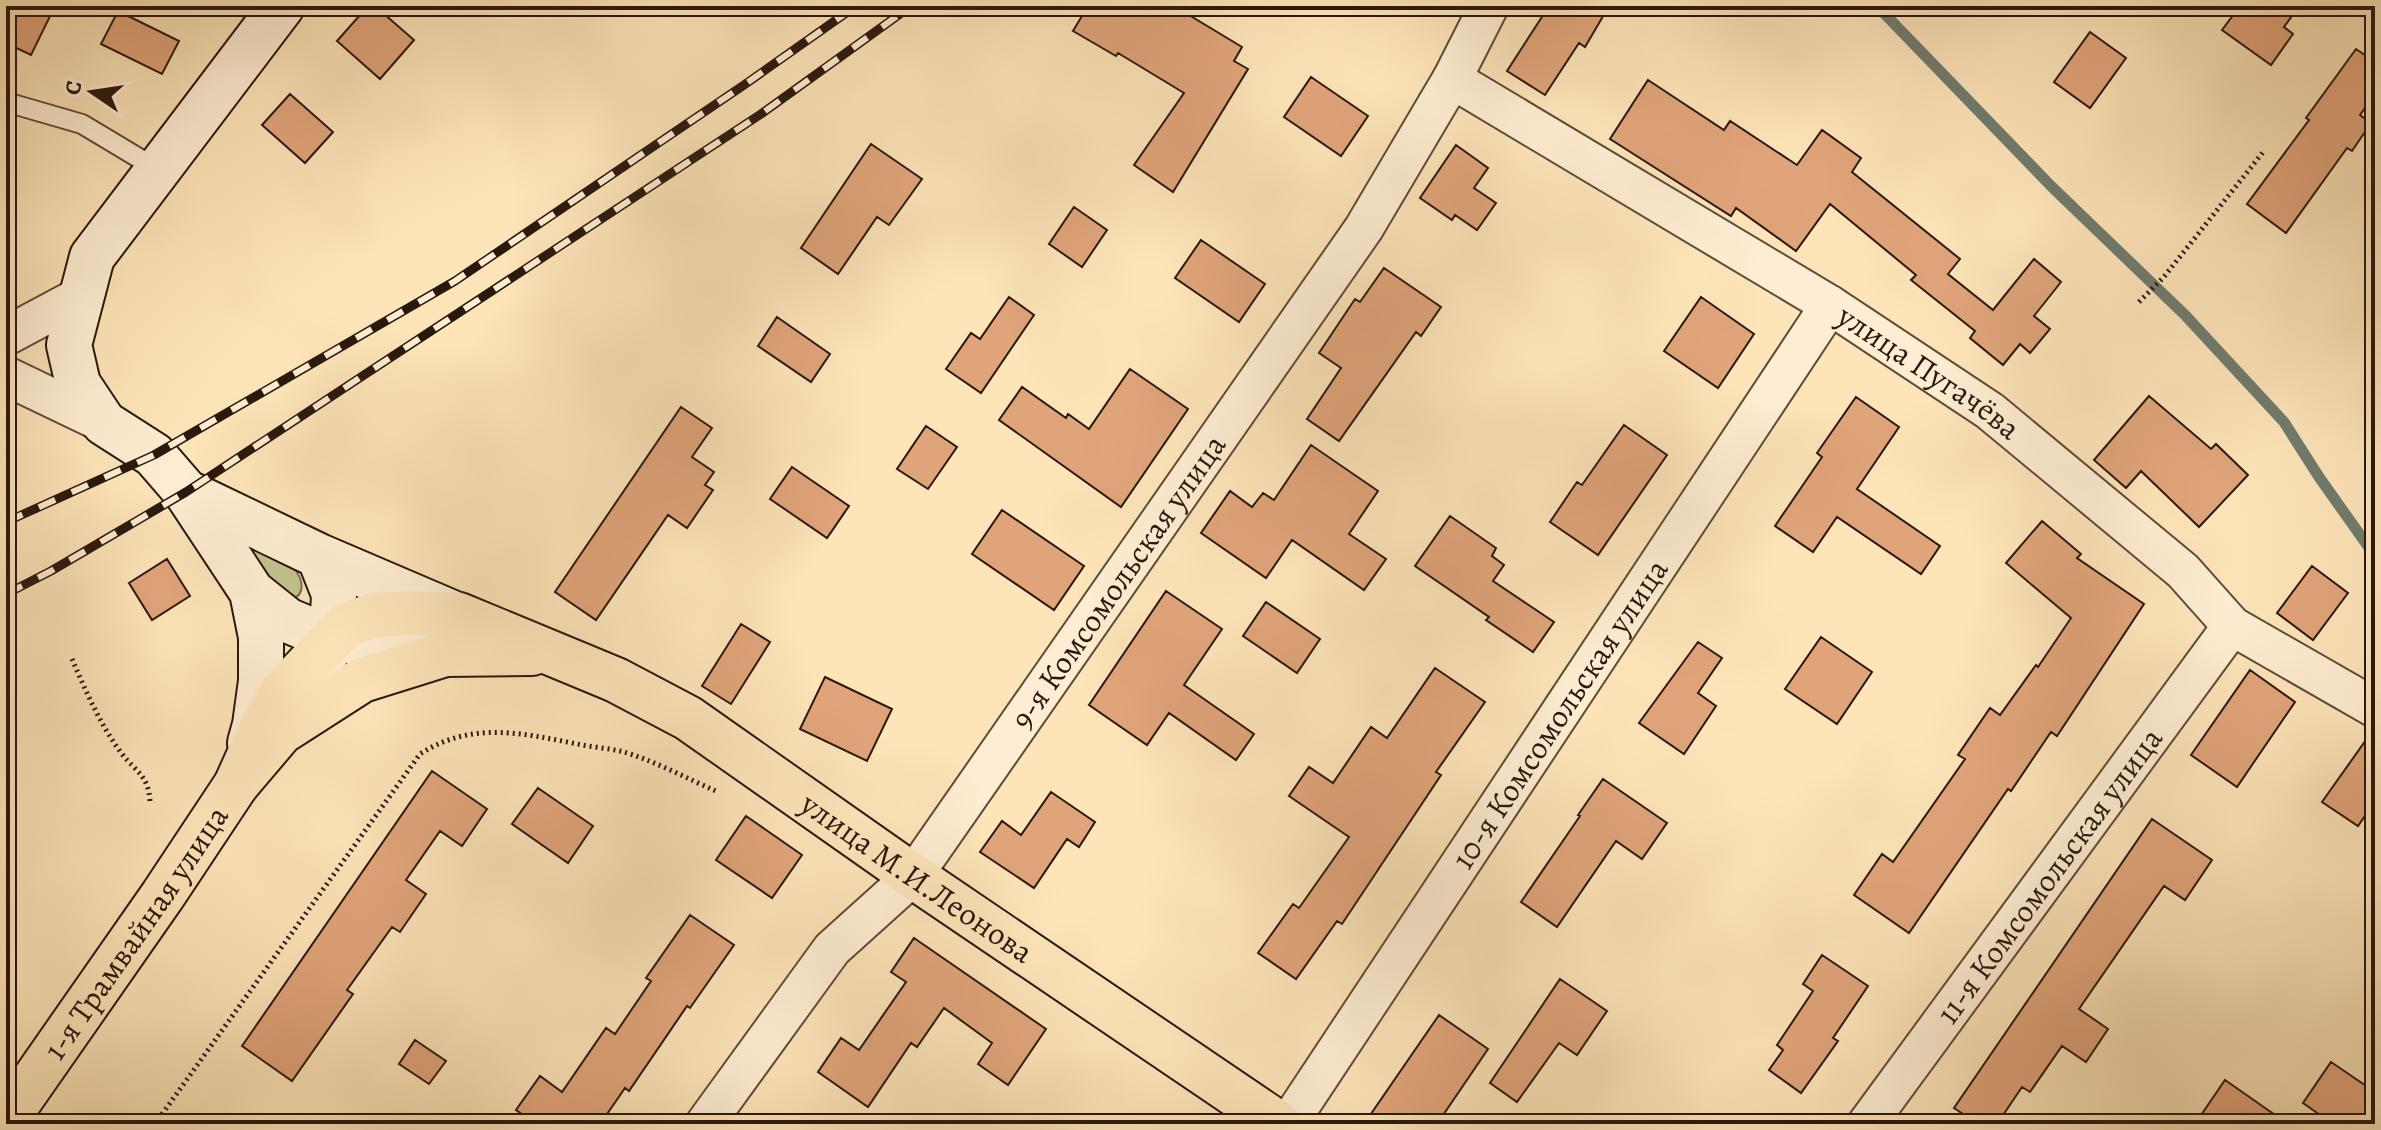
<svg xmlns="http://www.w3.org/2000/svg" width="2381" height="1130" viewBox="0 0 2381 1130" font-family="Alegreya,serif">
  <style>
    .green { fill: #c3c38d; stroke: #766e4e; stroke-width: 2 }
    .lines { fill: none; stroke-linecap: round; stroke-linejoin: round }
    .stream { stroke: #707c6e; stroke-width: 11 }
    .building { fill: #e0a47a; stroke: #2a180e; stroke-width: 2 }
    .service-casing { stroke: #5f4b39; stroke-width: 22 }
    .minor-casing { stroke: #5f4b39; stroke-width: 42 }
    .secondary-casing { stroke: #2a180e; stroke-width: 48 }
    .primary-casing { stroke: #2a180e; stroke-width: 48 }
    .path { stroke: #2a180e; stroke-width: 5; stroke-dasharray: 2 4; stroke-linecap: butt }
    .service { stroke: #feedd2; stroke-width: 18 }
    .minor { stroke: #feedd2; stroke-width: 38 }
    .secondary { stroke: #feedd2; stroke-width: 44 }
    .primary { stroke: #fde4b9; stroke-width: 44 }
    .rail-casing { stroke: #2a180e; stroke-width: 9 }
    .rail { stroke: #feedd2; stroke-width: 6; stroke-dasharray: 18; stroke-linecap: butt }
    .labels { text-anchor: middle; stroke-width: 6; stroke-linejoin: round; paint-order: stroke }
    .street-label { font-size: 32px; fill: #2a180e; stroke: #feedd2 }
  </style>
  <rect width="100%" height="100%" fill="#fde4b9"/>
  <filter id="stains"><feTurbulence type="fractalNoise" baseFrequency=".0025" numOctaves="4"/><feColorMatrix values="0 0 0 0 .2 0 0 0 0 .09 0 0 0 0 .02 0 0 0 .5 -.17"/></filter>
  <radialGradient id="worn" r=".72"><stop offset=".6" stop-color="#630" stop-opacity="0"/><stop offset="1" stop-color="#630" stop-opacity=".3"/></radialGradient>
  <path class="green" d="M219 523 294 568C305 582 306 601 283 599Z"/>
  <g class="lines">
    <path class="stream" d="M1877 6 2052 187 2185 315 2284 422 2319 477 2375 556"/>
  </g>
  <path class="building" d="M6 6H55L31 55 6 43Z
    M368 6H375L414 40 380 79 337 41Z
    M1088 6H1174L1242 47 1234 61 1248 69 1173 192 1134 165 1184 93 1118 53 1116 56 1073 31Z
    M1549 6H1609L1585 47 1579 43 1545 95 1507 71Z
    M2240 6H2299L2284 27 2293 34 2271 65 2222 30Z
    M118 11 179 41 162 74 101 44Z
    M2090 32 2126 58 2090 108 2054 82Z
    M2356 49 2375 62V94L2360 115 2371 123 2352 151 2347 148 2286 233 2247 204 2309 120 2306 118Z
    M1311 77 1368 116 1341 156 1284 117Z
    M1648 80 1724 130 1730 121 1797 165 1822 130 1861 158 1852 172 1960 259 1948 274 1993 310 2034 259 2061 282 2034 316 2050 329 2030 353 2020 344 2003 365 1970 338 1975 331 1911 280 1916 275 1830 204 1796 251 1736 208 1731 216 1610 139Z
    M290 94 333 132 305 163 262 125Z
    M871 144 922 179 889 225 877 217 838 274 801 248Z
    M1456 145 1488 168 1474 188 1496 203 1477 230 1455 215 1452 220 1420 198Z
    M1074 207 1107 230 1082 267 1049 244Z
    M1201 240 1265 284 1239 322 1175 278Z
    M1384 268 1441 307 1421 336 1416 332 1339 441 1307 419 1341 368 1319 353 1355 299 1360 302Z
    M1009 297 1034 315 981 393 946 369 971 333 980 339Z
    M1701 297 1754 334 1718 388 1664 351Z
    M777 317 830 354 811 382 758 346Z
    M1130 369 1188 409 1121 507 999 420 1022 387 1066 418 1068 414 1089 429Z
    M2149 396 2211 449 2216 444 2248 475 2199 527 2141 471 2126 488 2094 460Z
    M1856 397 1899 427 1857 489 1940 546 1921 574 1837 517 1813 552 1775 526 1822 457 1817 453Z
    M681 407 712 428 692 457 714 472 705 485 713 490 687 528 668 515 596 620 555 592Z
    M1624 425 1667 455 1598 555 1550 522 1577 482 1582 485Z
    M926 426 957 447 928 489 897 469Z
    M1311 445 1378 491 1349 534 1386 559 1364 590 1292 540 1266 578 1201 533 1230 491 1252 507 1263 493 1274 500Z
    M792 467 849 506 827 538 770 499Z
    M1002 510 1084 566 1054 610 972 554Z
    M1450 516 1496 548 1492 556 1504 565 1493 581 1554 622 1533 652 1486 620 1489 617 1415 566Z
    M2042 521 2081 554 2077 558 2144 604 2057 736 2051 732 2011 791 2008 789 1909 933 1854 895 1882 854 1893 862 1965 759 1958 755 1990 708 2000 715 2036 665 2038 667 2071 618 2006 563Z
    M167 559 190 596 152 620 129 583Z
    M2312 566 2348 593 2313 640 2277 613Z
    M1166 591 1222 629 1184 685 1254 734 1236 760 1169 713 1147 745 1089 705Z
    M1266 602 1320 639 1297 673 1243 636Z
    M741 624 770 642 731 704 702 686Z
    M1821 637 1872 672 1837 724 1785 689Z
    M1698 642 1722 658 1698 693 1716 706 1684 754 1639 723Z
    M1435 668 1485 702 1436 772 1441 775 1342 924 1337 921 1296 979 1258 953 1293 904 1299 908 1349 837 1289 796 1309 767 1333 783 1371 727 1387 738Z
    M2250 670 2295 702 2237 787 2191 755Z
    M825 677 892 709 867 761 800 729Z
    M2373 730H2375V801L2358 826 2322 802Z
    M432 771 487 809 462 846 440 831 406 880 426 894 400 932 392 927 347 990 353 994 292 1081 242 1046Z
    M1603 779 1667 823 1642 859 1616 841 1557 927 1521 902 1580 816 1578 815Z
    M538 788 593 826 568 863 512 824Z
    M1051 792 1095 822 1079 847 1067 839 1034 888 980 852 1002 821 1021 835Z
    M746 816 802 855 772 898 716 860Z
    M2152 819 2212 860 2185 900 2164 886 2079 1009 2108 1029 2086 1062 2062 1046 2030 1092 2022 1087 1997 1124H1978L1954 1108Z
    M690 915 734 945 690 1008 687 1006 629 1091 625 1088 603 1120 609 1124H536L516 1110 540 1076 562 1092 606 1028 615 1034 651 981 646 978Z
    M914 938 1046 1029 1008 1085 978 1064 992 1043 944 1008 917 1047 911 1043 868 1107 818 1072 841 1038 859 1050 906 982 891 972Z
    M1822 955 1868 986 1833 1038 1838 1041 1801 1093 1769 1070 1783 1050 1777 1045 1813 991 1803 984Z
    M1560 979 1607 1011 1577 1055 1559 1043 1517 1102 1490 1083Z
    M1439 1015 1488 1049 1437 1124H1364Z
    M415 1040 446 1061 429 1084 399 1064Z
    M2331 1062 2375 1092V1124H2333L2303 1103Z
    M2225 1080 2288 1124H2195Z"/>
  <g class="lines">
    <defs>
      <path id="service" d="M6 102 82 124 157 169"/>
      <g id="minor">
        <path id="s1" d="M1452 79 1830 305 1990 411 2183 571 2232 626 2375 708"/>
        <path d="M6 336 81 296"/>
        <path d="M6 376 104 423"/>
        <path id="s2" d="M705 1124 832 949 913 876 1364 228 1452 79 1489 6"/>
        <path id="s3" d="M1288 1124 1830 305"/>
        <path id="s4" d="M1867 1124 2232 626"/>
      </g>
      <path id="secondary" d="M188 493 319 556 457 615
        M319 556 334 594 332 639 321 666
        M252 592 287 620 332 639 445 654
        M250 743 255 725 261 681V637L252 592 186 492 154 455 104 423 78 384 69 345 92 257 282 6"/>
      <g id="primary">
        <path id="s5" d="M236 785 262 727 281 693 346 625 374 615 409 613 459 615 616 680 688 718 913 876 1279 1124"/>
        <path id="s6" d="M6 1120 163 895 236 785 281 732 362 680 445 654 532 653"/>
      </g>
    </defs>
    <use href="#service" class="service-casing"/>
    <use href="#minor" class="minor-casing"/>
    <use href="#secondary" class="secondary-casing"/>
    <use href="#primary" class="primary-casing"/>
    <path class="path" d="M2139 302 2163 278 2264 151
      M72 659C86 692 101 726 122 754 137 773 148 775 150 801
      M155 1124 420 754C471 721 522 733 577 744 591 747 606 748 620 751 651 759 688 779 718 792"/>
    <use href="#service" class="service"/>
    <use href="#minor" class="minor"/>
    <use href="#secondary" class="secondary"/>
    <use href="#primary" class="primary"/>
    <defs>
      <path id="rail" d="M6 522 154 455 455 281 744 85 856 6
        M6 594 51 571 186 492 761 114 911 6"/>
    </defs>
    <use href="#rail" class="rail-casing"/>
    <use href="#rail" class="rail"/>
  </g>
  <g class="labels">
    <g class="street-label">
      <text dy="11" stroke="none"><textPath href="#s1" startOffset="560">улица Пугачёва</textPath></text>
      <text dy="11" stroke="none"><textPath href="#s2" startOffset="684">9-я Комсомольская улица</textPath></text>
      <text dy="11" stroke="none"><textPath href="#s3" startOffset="492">10-я Комсомольская улица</textPath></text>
      <text dy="11" stroke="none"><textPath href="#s4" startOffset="308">11-я Комсомольская улица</textPath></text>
      <text dy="11" stroke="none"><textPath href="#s5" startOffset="842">улица М.И.Леонова</textPath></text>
      <text dy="11" stroke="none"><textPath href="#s6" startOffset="228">1-я Трамвайная улица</textPath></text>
    </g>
  </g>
  <rect width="2381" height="1130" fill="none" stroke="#fde4b9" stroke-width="32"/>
  <rect x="8" y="8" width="2365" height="1114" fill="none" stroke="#2a180e" stroke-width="4"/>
  <rect x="16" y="16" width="2349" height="1098" fill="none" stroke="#2a180e" stroke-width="2"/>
  <g transform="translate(92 92) rotate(283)" stroke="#feedd2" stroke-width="6" paint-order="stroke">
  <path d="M0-6L14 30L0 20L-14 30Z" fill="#2a180e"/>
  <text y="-12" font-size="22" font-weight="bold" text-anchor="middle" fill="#2a180e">С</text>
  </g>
  <rect width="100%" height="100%" filter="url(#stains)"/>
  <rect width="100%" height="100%" fill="url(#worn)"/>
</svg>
